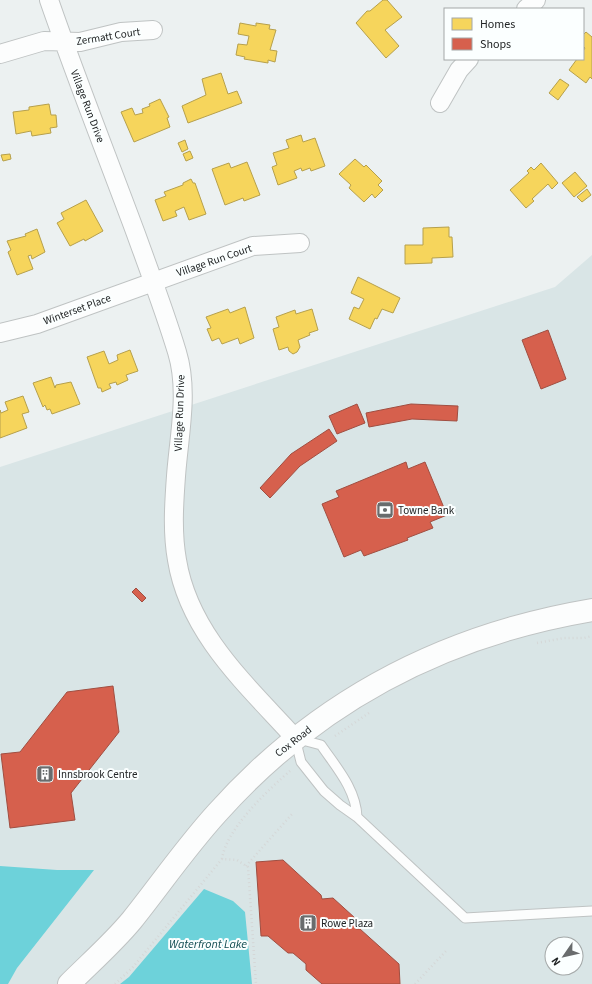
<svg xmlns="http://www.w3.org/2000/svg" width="592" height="984" viewBox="0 0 592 984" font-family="'Source Sans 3',sans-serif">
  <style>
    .built { fill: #d9e5e6; fill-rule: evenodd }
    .water { fill: #6dd2da }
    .homes { fill: #f6d55c; stroke: #b6a04c }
    .shops { fill: #d6604d; stroke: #a04e41 }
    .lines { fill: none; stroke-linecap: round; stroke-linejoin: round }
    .lane-casing { stroke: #bfc3c3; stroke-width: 11 }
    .street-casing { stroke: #bfc3c3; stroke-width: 20 }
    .secondary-casing { stroke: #bfc3c3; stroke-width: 24 }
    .path { stroke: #d5d7d7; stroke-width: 2.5; stroke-dasharray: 1 3; stroke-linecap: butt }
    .lane { stroke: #fcfdfd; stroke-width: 9 }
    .street { stroke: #fcfdfd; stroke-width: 18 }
    .secondary { stroke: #fcfdfd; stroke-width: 22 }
    .labels { text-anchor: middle; stroke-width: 4; stroke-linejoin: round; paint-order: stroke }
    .street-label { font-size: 11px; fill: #222526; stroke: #fbffff }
    .poi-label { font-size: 11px; fill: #222526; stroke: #fbffff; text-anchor: start }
    .water-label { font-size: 12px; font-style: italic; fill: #104c51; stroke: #fbffff }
  </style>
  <rect width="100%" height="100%" fill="#ecf1f1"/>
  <path class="built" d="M592 255V984H0V467L555 287ZM552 944H576V968H552Z"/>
  <path class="water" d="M0 866 57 870H94L17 968 8 984H0Z
    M204 889 233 901 245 912 252 984H120L129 977Z"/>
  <path class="homes" d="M383 0H387L402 17 385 30 399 46 386 58 356 23 367 11H370Z
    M240 23 256 26V23L270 25 269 29 276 30 270 50 277 51 275 62 268 60V63L244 59 245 57 236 55 238 44 247 45 249 36 238 34Z
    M586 32 592 37V79L590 77 586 83 569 70 577 59H583V51L585 48 583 46V35Z
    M221 73 228 94 237 91 242 103 188 123 182 106 206 95 202 79Z
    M560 79 569 85 558 100 549 93Z
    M160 99 169 117 167 118 170 127 134 142 121 112 132 108 135 115 143 113 142 109 150 106 149 104Z
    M49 104 51 115H56L57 127 50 128 51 133 32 136 31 131 16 134 13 112 29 110V107Z
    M301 135 303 142 315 138 325 166 311 171 310 168 302 171 301 168 294 171 297 178 278 185 272 167 277 165 273 153 289 148 286 140Z
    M185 140 188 149 182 152 178 143Z
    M190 151 193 158 186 161 183 154Z
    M10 154 11 159 3 161 1 155Z
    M355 159 364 167 366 165 382 181 378 185 383 190 375 198 372 194 364 202 349 188 351 185 339 174Z
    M247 162 260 195 244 201 243 198 225 205 212 169 229 163 231 168Z
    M541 163 558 183 552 189 548 184 532 199 534 201 526 208 510 190 529 173 527 171 531 167 534 170Z
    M575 172 587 186 574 197 562 183Z
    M191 179 193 183H195L206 214 189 220 184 207 175 211 177 216 163 221 155 200 166 196 164 192 183 185V183Z
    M587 189 591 195 582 202 577 197Z
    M86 200 103 231 85 241 84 239 70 246 57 223 64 219 61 213Z
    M449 227V237H452L453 257 432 258V263L405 264V245H423V228Z
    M37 229 45 252 32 259 31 255 28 256 33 269 17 275 8 252 11 250 7 241 26 236 25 234Z
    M358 277 400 298 393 313 382 309 377 319 375 318 370 329 349 319 354 307 359 309 364 299 351 293Z
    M245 307 254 338 240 344 238 338 222 344 219 338 212 341 207 329 211 328 206 317 228 309 230 313Z
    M312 309 318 330 309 333 310 335 298 340 300 347 297 352 293 354 289 351 288 347 279 350 273 329 279 327 276 317 295 310 296 314Z
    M130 350 138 371 126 375 128 380 117 385 116 382 109 384 111 388 102 392 101 388H98L87 357 104 351 109 364 118 360 117 355Z
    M51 377 55 388 56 385 71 382 80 404 52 414 50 409 47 410 45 405 43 407 33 383Z
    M23 396 29 412 22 414 27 428 0 438V410L1 413 8 410 5 402Z"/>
  <path class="shops" d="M548 330 566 379 541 389 522 340Z
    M357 404 365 423 337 434 329 416Z
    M411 404 458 406 457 421 412 419 369 427 366 413Z
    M329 429 337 441 300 466 270 498 260 488 291 454Z
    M406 462 408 469 425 462 447 515 430 522 433 528 407 538 408 540 364 556 361 550 344 557 322 504 339 497 336 491Z
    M136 588 146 598 142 602 132 592Z
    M113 686 119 732 71 793 75 820 10 828 1 754 20 752 67 692Z
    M283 860 321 895 322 899 333 898 355 918 356 929H360L399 964 400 984H322L306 970V964L293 953H288L268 936H261L256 862Z"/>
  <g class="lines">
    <defs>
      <path id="lane" d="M357 817C356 789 336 767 321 745L295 738 301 762 324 791 340 805 357 817 465 918 592 911"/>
      <path id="street" d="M49 0C76 78 107 156 136 234 150 273 165 312 177 352 189 391 179 435 176 476 174 503 172 532 177 560 189 634 247 685 295 738
        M526 9 536 0
        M0 54 44 41 80 42 121 32 153 30
        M440 103 459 70 469 59
        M0 333 37 324 253 246 300 243"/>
      <path id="secondary" d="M69 984C90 963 113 943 132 920 160 885 186 847 217 813 317 701 444 635 592 610"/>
    </defs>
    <use href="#lane" class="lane-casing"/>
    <use href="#street" class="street-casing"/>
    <use href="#secondary" class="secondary-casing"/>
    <path class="path" d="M537 643 564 638H584L592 636
      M335 736 369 713
      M222 859C226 829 268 790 291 770
      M246 866 292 814
      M115 984 133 967 222 859 237 860 248 867 256 984
      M415 984 447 950"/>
    <use href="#lane" class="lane"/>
    <use href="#street" class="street"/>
    <use href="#secondary" class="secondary"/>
  </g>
  <defs>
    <symbol id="bank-square" viewBox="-11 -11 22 22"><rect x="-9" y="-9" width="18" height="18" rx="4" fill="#696c6d" stroke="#fbffff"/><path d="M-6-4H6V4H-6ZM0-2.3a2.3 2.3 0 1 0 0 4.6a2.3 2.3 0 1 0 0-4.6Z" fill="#fff"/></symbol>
    <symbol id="building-square" viewBox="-11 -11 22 22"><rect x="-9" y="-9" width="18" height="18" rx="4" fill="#696c6d" stroke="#fbffff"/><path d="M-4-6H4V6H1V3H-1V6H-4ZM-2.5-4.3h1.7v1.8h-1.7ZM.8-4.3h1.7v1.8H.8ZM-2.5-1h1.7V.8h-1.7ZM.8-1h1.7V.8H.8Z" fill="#fff"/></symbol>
  </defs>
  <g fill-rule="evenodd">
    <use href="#bank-square" x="375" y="500" width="20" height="20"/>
    <use href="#building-square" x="35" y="764" width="20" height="20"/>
    <use href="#building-square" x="298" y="913" width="20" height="20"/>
  </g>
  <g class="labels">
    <g class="street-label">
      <text transform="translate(108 36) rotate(-9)" y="4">Zermatt Court</text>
      <text transform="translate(88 106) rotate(69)" y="4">Village Run Drive</text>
      <text transform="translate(214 260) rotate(-19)" y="4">Village Run Court</text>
      <text transform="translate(77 309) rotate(-20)" y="4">Winterset Place</text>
      <text transform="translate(179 413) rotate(-88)" y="4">Village Run Drive</text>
      <text transform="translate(293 741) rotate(-38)" y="4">Cox Road</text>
    </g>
    <g class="poi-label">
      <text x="398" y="514">Towne Bank</text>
      <text x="58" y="778">Innsbrook Centre</text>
      <text x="321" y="927">Rowe Plaza</text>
    </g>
    <g class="water-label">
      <text x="208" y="948">Waterfront Lake</text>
    </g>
  </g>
  <rect x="444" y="8" width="140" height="52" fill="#fbffff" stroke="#a4a8a8"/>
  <rect x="452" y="18" width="20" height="12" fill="#f6d55c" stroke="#a4a8a8"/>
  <text x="480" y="28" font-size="12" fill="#222526">Homes</text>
  <rect x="452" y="38" width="20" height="12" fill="#d6604d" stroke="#a4a8a8"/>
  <text x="480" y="48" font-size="12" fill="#222526">Shops</text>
  <g transform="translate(564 956) rotate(236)"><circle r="19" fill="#fbffff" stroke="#a4a8a8"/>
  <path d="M0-3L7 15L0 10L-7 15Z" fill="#696c6d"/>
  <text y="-6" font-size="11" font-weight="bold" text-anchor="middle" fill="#222526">N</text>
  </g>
</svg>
